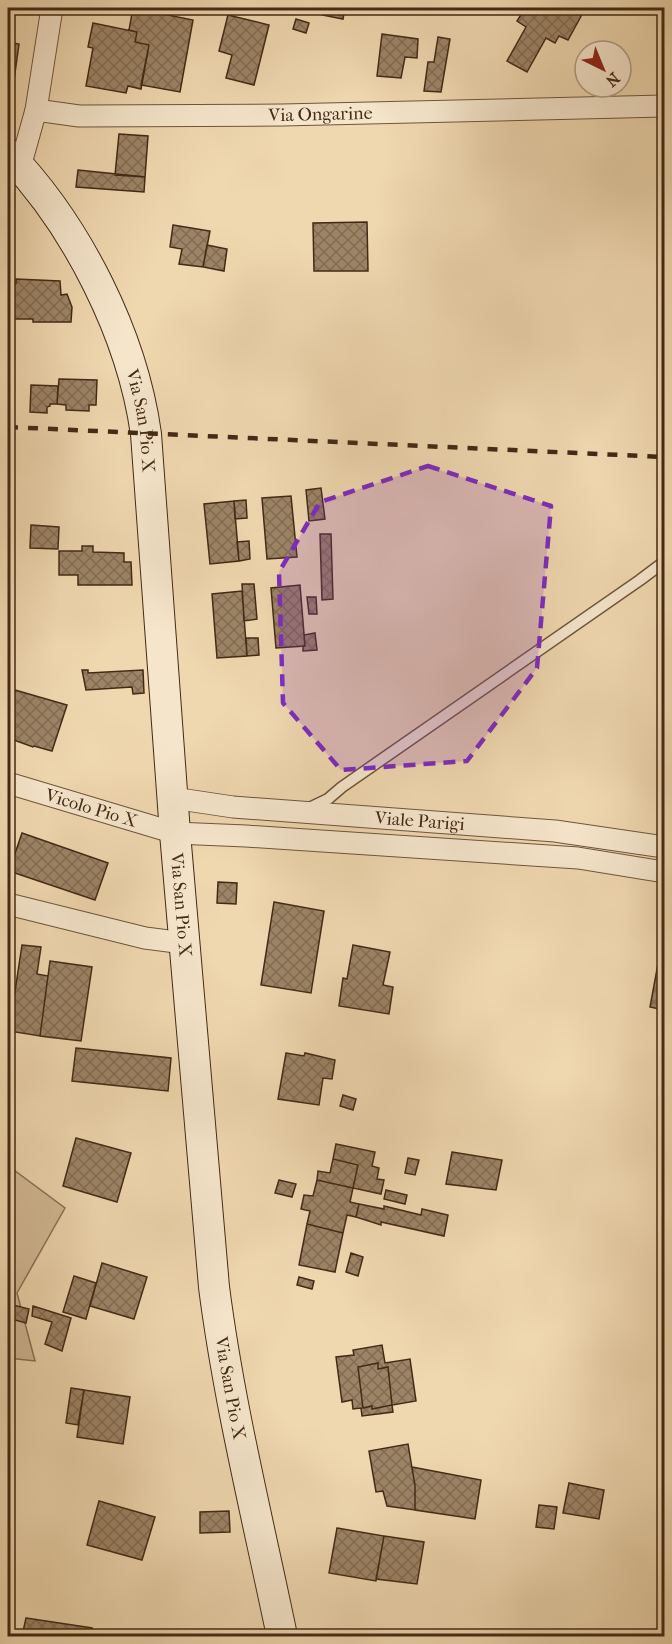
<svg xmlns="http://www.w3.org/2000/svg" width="672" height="1644" viewBox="0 0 672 1644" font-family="'IM FELL French Canon',serif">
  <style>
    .green { fill: #d2ba95; stroke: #8a7256; stroke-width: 1.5 }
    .building { fill: url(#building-cross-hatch); stroke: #432a16; stroke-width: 1.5 }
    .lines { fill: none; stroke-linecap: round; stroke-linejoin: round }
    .lane-casing { stroke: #6e553c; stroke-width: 13 }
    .street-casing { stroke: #6e553c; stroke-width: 23 }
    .secondary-casing { stroke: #432a16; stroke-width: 32 }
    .lane { stroke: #f5e5cb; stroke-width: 10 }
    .street { stroke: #f5e5cb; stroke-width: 21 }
    .secondary { stroke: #f5e5cb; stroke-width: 30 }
    .rail { stroke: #432a16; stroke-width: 4.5; stroke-dasharray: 10 10; stroke-linecap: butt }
    .marked { fill: #7b2cbf; fill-opacity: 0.2; stroke: #7b2cbf; stroke-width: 4.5; stroke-dasharray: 12 8; stroke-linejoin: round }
    .labels { text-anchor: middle; stroke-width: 5; stroke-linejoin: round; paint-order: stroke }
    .street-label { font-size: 18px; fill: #432a16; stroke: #f5e5cb }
  </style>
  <defs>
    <pattern id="building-cross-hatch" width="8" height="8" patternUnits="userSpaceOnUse" patternTransform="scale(1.5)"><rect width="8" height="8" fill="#9c8466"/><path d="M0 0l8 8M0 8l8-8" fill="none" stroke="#816c53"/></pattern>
  </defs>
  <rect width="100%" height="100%" fill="#efd7af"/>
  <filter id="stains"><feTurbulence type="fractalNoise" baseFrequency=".00333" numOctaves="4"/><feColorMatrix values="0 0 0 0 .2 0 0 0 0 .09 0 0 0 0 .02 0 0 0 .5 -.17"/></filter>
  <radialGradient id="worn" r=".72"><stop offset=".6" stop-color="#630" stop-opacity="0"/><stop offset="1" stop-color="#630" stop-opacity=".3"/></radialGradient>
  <path class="green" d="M8 1154 10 1167 65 1208 17 1293 35 1361 8 1358Z"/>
  <path class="building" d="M133 8 193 20 180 92 141 85 149 45 135 42 137 32 129 30Z
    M323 8H345L343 19 322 15Z
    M525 8H582L585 9 568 40 559 36 555 43 546 38 527 72 507 61 526 27 517 21Z
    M228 15 269 25 254 85 226 78 232 55 219 51Z
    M296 19 309 23 306 33 293 29Z
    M93 23 137 32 135 42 149 45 141 89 128 86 126 93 86 86 93 48 88 47Z
    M382 34 418 39 417 58 405 57 401 78 377 76Z
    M438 37 450 39 441 92 424 91 428 62H434Z
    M8 42 19 44 13 87H8Z
    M119 134 148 136 145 177 115 175Z
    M78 170 145 177 144 192 76 187Z
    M367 222 368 271H314L313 223Z
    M173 225 210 231 203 267 179 264 182 249 170 247Z
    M207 245 227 249 224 271 203 267Z
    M16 279 60 281 61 295 67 294 72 307 71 322H33V319H8V282L16 283Z
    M59 379 97 380 96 405H89V411L66 410V405L57 404Z
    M31 385 58 386 57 404H50V406L47 407V413L30 412Z
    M321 488 325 519 309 521 306 490Z
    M291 496 297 557 267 559 262 498Z
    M246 500 247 518 235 519 234 501Z
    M234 501 239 561 210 564 204 504Z
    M31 525 59 527 58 549 30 548Z
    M320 534H331L333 599 322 600Z
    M249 541 250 559 239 561 237 542Z
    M82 546H93V552L124 553V562H131L132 585H78V575H59V551H82Z
    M242 584H254L257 619 244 621Z
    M300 585 305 646 276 648 271 588Z
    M242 591 247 656 217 658 212 594Z
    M307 597H316L317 614H309Z
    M315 633 317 650 303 651V646H305L304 635Z
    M246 638H258L259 655 247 656Z
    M82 670H88V673L143 670 144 693 133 694 132 687 86 690Z
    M15 690 67 705 52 751 34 746 33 747 8 738V716Z
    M22 833 108 863 95 900 9 871Z
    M218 882 237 883 236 904 217 903Z
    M274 902 324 911 311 993 261 985Z
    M22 945 41 947 37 974 48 976 40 1036 9 1031Z
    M353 945 390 952 383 985 393 987 389 1014 339 1006 343 978 347 979Z
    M660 953 664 954V1010L650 1007Z
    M50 961 92 967 81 1041 40 1036Z
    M76 1048 171 1058 168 1091 72 1081Z
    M286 1053 304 1056 305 1053 335 1060 332 1079 323 1078 319 1105 278 1099Z
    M343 1095 356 1099 353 1110 340 1106Z
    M76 1138 131 1153 117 1202 63 1186Z
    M336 1144 375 1152 372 1166 379 1168 377 1179 384 1180 381 1194 353 1188 358 1165 333 1159Z
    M452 1152 502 1160 496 1190 446 1184Z
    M408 1158 419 1160 415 1175 405 1173Z
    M333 1159 358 1165 353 1188 317 1180 318 1171 330 1173Z
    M279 1180 296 1184 292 1197 275 1193Z
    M317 1180 353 1188 350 1202 359 1204 356 1217 347 1215 343 1233 307 1224 310 1211 301 1209 304 1195 313 1196Z
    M386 1190 407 1195 405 1204 384 1199Z
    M359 1204 384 1209V1206L421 1215 422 1209 448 1215 444 1236 381 1222V1225L356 1217Z
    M307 1224 343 1233 335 1272 299 1265Z
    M351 1253 363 1257 358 1276 346 1272Z
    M102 1263 147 1277 134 1319 90 1306Z
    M74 1276 96 1283 86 1319 63 1312Z
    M299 1277 314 1281 312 1289 297 1285Z
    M9 1304 29 1309 26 1323 8 1318Z
    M33 1306 71 1318 62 1351 45 1344 52 1322 32 1316Z
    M382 1345 385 1363 410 1359 416 1401 392 1405 393 1412 362 1416 361 1408 353 1409 352 1400 342 1402 336 1357 354 1355 353 1350Z
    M378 1363V1369L388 1367 392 1405 372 1409V1406L363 1408 358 1367Z
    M71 1388 84 1390 78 1425 66 1423Z
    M84 1390 130 1397 123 1444 77 1437Z
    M408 1444 415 1486V1510L387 1506 383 1491 376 1492 369 1451Z
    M412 1467 481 1480 475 1519 415 1510V1486Z
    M569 1483 604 1490 599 1519 563 1513Z
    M99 1501 155 1517 142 1560 87 1545Z
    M539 1505 557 1507 554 1529 536 1527Z
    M229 1511 230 1532 200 1533V1512Z
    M337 1528 384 1536 376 1581 329 1573Z
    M384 1536 424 1542 417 1584 376 1579Z
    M26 1618 92 1628 91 1636H22Z"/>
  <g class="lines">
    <defs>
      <path id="lane" d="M307 809 328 799 342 787 640 580 664 562"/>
      <g id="street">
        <path d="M36 110 52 8"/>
        <path id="s1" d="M20 167 36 110 79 116 282 115 664 106"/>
        <path id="s2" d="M8 783 175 833 246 836 578 858 664 872"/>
        <path id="s3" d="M173 798 233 807 555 831 664 847"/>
        <path d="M8 904 145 938 184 943"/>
      </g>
      <g id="secondary">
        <path id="s4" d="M8 154C77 226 132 334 146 434L175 833 214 1287C229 1404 258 1520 282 1636"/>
      </g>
    </defs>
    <use href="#lane" class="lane-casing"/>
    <use href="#street" class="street-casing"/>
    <use href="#secondary" class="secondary-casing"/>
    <use href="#lane" class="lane"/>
    <use href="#street" class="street"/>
    <use href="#secondary" class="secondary"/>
    <path class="rail" d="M8 427 664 457"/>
  </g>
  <path class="marked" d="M428 466 551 506 537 668 467 761 341 770 283 703 279 572 320 502Z"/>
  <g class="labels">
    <g class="street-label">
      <text dy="6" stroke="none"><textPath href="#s1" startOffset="344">Via Ongarine</textPath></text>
      <text dy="6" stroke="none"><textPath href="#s4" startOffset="303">Via San Pio X</textPath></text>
      <text dy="6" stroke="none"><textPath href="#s2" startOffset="87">Vicolo Pio X</textPath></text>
      <text dy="6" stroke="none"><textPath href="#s3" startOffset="248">Viale Parigi</textPath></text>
      <text dy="6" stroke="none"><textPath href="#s4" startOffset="789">Via San Pio X</textPath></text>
      <text dy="6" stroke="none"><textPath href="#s4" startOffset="1275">Via San Pio X</textPath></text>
    </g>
  </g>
  <rect width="672" height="1644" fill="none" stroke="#efd7af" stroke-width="30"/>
  <rect x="9" y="9" width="654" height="1626" fill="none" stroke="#432a16" stroke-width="3"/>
  <rect x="15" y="15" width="642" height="1614" fill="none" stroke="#432a16" stroke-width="1.5"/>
  <g transform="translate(603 69) rotate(137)"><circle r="28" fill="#f5e5cb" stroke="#ae9a83" stroke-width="1.5"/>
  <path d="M0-4.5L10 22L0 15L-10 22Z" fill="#8f2418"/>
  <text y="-9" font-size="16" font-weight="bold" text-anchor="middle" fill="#432a16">N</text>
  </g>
  <rect width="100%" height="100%" filter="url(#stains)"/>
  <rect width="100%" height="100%" fill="url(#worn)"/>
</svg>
